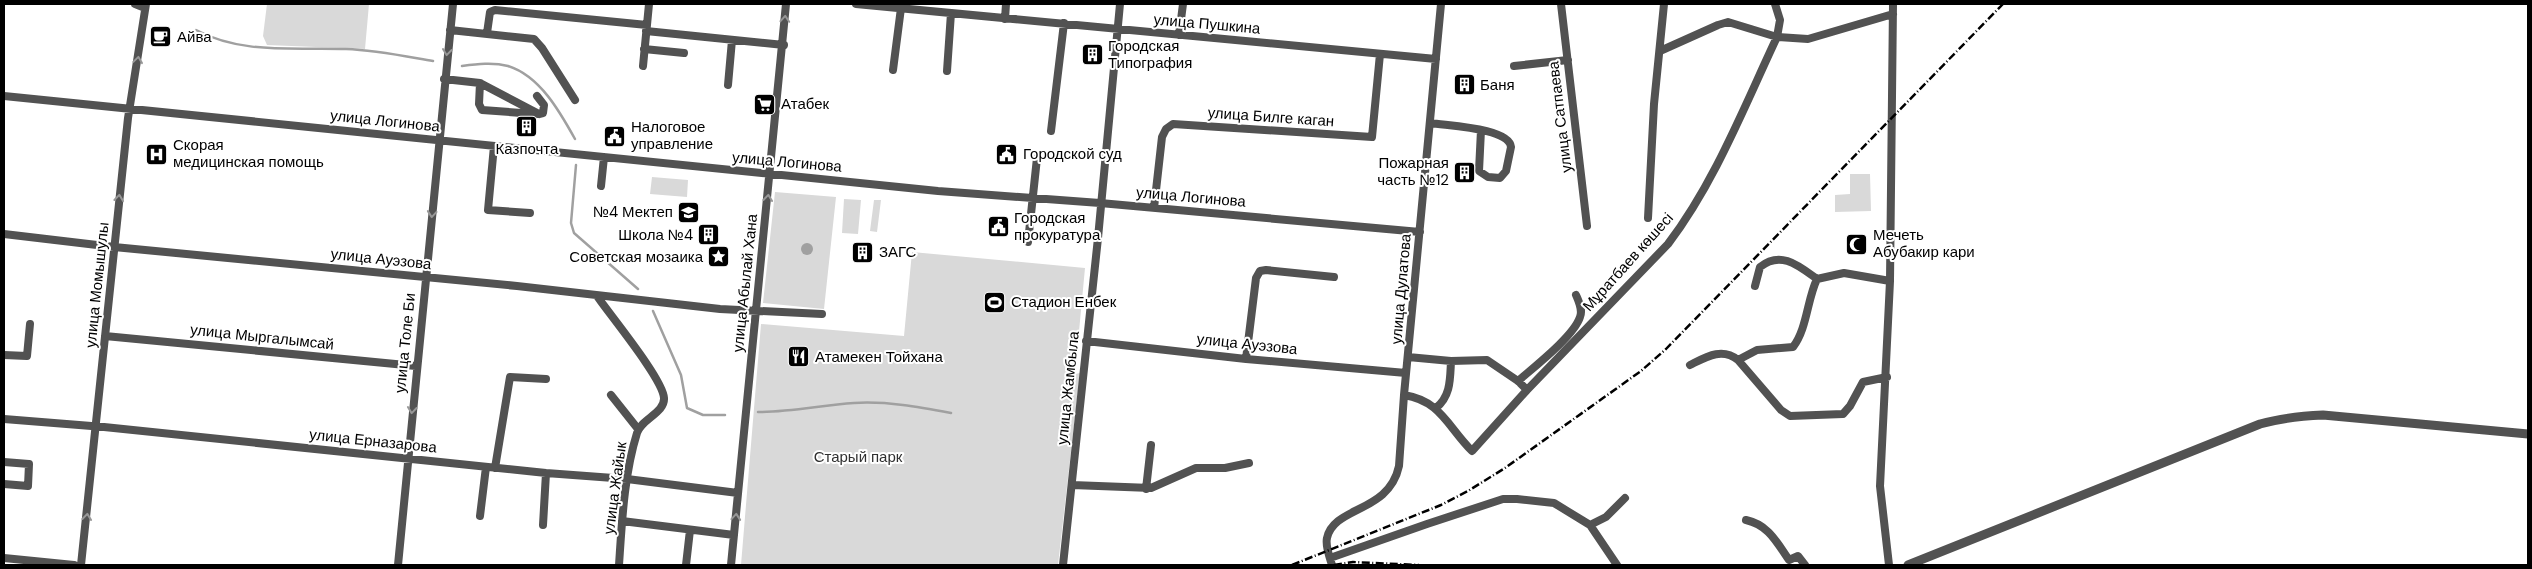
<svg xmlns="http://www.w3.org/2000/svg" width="2532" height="569" viewBox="0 0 2532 569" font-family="'DM Sans',sans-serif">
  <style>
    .green { fill: #d9d9d9 }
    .water { fill: #a0a0a0 }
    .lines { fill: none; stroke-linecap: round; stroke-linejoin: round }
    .stream { stroke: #a0a0a0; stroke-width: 2.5 }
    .minor { stroke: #525252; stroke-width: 8 }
    .tertiary { stroke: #525252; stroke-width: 9 }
    .rail { stroke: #000; stroke-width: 2.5; stroke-dasharray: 8 2.5 1 2.5; stroke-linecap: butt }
    .oneway { stroke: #979797 }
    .labels { text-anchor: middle; stroke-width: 4; stroke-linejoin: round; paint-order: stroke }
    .street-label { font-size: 15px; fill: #000; stroke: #fff }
    .poi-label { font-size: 15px; fill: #000; stroke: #fff; text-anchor: start }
    .park-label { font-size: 15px; fill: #303030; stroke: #fff }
  </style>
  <rect width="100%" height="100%" fill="#fff"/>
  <path class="green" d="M267 4H369L365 49 267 45 263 36Z
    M1850 174H1870L1871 211 1835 212V195L1850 194Z
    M652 177 688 180 687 197 650 194Z
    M775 192 836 197 824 309 763 303Z
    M844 199 861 200 858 234 842 233Z
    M874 200H881L877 232 870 231Z
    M912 252 1085 268 1075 374 1080 373 1058 565H741L761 324 904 336Z"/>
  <path class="water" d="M801 249a6 6 0 1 1 12 0a6 6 0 1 1-12 0Z"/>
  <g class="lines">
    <path class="stream" d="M196 30C243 55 295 47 346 49 375 50 404 56 433 61
      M462 66C477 64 493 62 508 66 540 76 560 112 575 139
      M576 165 571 223 574 233 638 289
      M653 311 681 375 687 408 703 415H725
      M758 412C791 412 822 405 854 403 887 401 919 407 951 413"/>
    <path class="minor" d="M135 4 145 8
      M856 4 1436 59
      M1561 4 1587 226
      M1005 19 1006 4
      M450 30 534 39 542 48 575 100
      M646 31 784 45
      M487 33 490 12 495 10 647 25
      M1179 35 1183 4
      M644 49 684 53
      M1660 51 1718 25 1728 22 1777 37 1808 39 1893 14
      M643 66 649 4
      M1514 66 1568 60
      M893 70 901 8
      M947 71 951 13
      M444 79 480 83 539 114
      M480 83 479 104 482 110 535 114
      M728 85 732 40
      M4 96 938 191 1100 203 1420 232
      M537 96 544 105 543 113 539 114
      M1431 123C1448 126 1509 128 1511 147L1506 171 1500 178 1488 177 1479 171 1481 130
      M1051 131 1064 23
      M494 146 488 210 530 213
      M601 186 604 157
      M1154 208 1162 137 1166 129 1173 124 1372 137 1380 54
      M1648 218 1654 104 1664 4
      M4 234 114 247 517 286 720 309 822 314
      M1028 242 1037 158
      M1755 286 1760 267C1781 250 1799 266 1817 279
      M597 296C610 315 663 379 664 398 665 413 641 419 637 433 624 475 622 521 619 565
      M105 336 416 366
      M1086 341 1246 359 1406 373
      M4 355 27 356 30 324
      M1408 357 1451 361 1487 360 1518 381 1527 390
      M1246 359 1256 278 1260 271 1266 270 1334 277
      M1738 360 1757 350 1793 347C1807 329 1807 300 1817 279L1844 273 1890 281
      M1690 365C1706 357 1722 347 1738 360L1781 410 1790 416 1843 414 1850 406 1863 382 1887 377
      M1518 381C1534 367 1574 336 1580 317 1583 310 1579 302 1576 295
      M611 395 638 429
      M1404 395C1441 401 1447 426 1472 451L1527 390 1668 244C1715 182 1744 107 1777 37L1780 20 1775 4
      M1436 408C1451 396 1450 379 1451 361
      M4 419 104 427 546 473 627 479 738 493
      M4 462 29 464 28 486 4 484
      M495 468 510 377 546 379
      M1072 485 1151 488 1196 468H1225L1249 463
      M1146 489 1151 445
      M480 516 486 467
      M1746 520C1769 525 1777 543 1789 560L1798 556 1805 565
      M622 521 734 535
      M543 525 546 473
      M1590 525 1606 517 1625 498
      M4 558 74 565
      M1330 558 1427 524 1503 499H1517L1554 503 1590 525 1617 565
      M81 565 128 118 146 4
      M398 565 453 4
      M686 565 690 530
      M731 565 786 4
      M1063 565 1098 238 1120 4
      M1332 565C1330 558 1325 546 1327 538 1334 506 1389 513 1399 466L1404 395 1441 4
      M1889 565 1880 486 1890 281 1893 4"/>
    <path class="tertiary" d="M1908 565 2260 424C2281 418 2301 416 2323 415L2528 434"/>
    <path class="rail" d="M1292 565 1441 505 1468 491 1505 468 1641 371 1666 349 2003 4
      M1334 565 1353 562 1419 565"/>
  </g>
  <defs><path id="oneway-chevron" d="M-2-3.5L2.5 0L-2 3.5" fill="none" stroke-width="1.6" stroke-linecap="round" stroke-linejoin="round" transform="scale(1.25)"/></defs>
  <g class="oneway">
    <use href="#oneway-chevron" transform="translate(785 19) rotate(-86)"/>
    <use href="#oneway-chevron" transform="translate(447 52) rotate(97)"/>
    <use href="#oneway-chevron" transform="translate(138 60) rotate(-82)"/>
    <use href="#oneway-chevron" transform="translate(119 198) rotate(-84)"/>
    <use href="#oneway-chevron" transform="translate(768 198) rotate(-84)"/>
    <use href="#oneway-chevron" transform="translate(432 214) rotate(95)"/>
    <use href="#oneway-chevron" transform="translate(412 410) rotate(96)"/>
    <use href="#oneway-chevron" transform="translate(87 517) rotate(-84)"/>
    <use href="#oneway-chevron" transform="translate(736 517) rotate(-85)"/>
  </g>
  <defs>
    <symbol id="cafe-square" viewBox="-11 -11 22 22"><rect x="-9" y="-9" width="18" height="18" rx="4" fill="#000" stroke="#fff"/><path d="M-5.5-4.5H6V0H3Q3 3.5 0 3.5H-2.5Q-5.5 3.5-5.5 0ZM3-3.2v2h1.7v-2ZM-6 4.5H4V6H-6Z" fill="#fff"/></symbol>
    <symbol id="building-square" viewBox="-11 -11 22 22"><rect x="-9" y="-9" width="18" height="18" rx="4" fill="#000" stroke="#fff"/><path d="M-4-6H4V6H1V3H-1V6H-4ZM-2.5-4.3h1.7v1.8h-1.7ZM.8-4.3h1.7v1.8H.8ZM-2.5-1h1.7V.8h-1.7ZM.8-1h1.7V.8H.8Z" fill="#fff"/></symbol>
    <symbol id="supermarket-square" viewBox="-11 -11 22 22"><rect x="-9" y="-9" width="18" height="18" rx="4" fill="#000" stroke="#fff"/><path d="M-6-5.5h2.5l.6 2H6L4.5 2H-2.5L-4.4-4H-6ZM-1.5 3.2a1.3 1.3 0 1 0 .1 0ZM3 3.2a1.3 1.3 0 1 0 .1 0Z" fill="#fff"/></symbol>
    <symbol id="civic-square" viewBox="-11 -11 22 22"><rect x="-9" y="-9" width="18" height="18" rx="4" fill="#000" stroke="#fff"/><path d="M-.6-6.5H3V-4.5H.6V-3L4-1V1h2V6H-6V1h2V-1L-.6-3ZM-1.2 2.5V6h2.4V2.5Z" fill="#fff"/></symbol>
    <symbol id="hospital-square" viewBox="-11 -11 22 22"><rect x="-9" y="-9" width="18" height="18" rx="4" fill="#000" stroke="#fff"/><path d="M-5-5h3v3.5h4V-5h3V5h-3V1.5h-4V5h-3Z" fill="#fff"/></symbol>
    <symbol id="school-square" viewBox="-11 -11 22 22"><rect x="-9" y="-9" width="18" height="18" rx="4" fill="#000" stroke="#fff"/><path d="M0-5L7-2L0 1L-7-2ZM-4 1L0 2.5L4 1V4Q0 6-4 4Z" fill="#fff"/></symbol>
    <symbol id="mosque-square" viewBox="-11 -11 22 22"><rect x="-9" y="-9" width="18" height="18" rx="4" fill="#000" stroke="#fff"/><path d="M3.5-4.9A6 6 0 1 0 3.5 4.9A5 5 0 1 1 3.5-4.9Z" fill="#fff"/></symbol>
    <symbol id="sight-square" viewBox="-11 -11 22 22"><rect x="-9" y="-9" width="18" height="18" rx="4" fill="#000" stroke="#fff"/><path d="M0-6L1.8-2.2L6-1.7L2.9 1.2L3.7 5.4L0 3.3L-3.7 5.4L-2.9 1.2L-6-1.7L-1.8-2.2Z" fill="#fff"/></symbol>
    <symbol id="stadium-square" viewBox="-11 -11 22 22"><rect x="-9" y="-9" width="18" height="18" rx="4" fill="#000" stroke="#fff"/><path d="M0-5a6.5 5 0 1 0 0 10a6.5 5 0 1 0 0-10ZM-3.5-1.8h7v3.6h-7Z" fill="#fff"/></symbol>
    <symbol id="restaurant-square" viewBox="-11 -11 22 22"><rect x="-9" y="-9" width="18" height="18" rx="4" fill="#000" stroke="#fff"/><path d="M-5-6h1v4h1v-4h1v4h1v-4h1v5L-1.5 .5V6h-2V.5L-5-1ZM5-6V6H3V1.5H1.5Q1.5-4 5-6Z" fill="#fff"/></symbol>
  </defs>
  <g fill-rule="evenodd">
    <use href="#cafe-square" x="148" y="24" width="25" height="25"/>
    <use href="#building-square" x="1080" y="42" width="25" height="25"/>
    <use href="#building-square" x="1452" y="72" width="25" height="25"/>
    <use href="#supermarket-square" x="752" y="92" width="25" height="25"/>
    <use href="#building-square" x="514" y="114" width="25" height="25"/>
    <use href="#civic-square" x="602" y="124" width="25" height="25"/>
    <use href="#hospital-square" x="144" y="142" width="25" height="25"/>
    <use href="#civic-square" x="994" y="142" width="25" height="25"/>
    <use href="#building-square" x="1452" y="160" width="25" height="25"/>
    <use href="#school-square" x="676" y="200" width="25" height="25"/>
    <use href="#civic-square" x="986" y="214" width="25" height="25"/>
    <use href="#building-square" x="696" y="222" width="25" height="25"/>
    <use href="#mosque-square" x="1844" y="232" width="25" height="25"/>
    <use href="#building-square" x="850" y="240" width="25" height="25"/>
    <use href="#sight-square" x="706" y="244" width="25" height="25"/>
    <use href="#stadium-square" x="982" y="290" width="25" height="25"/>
    <use href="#restaurant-square" x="786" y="344" width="25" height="25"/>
  </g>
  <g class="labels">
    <g class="street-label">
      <text transform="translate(1207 24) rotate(5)" y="5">улица Пушкина</text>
      <text transform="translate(1271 117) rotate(4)" y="5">улица Билге каган</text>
      <text transform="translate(1560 117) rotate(-97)" y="5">улица Сатпаева</text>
      <text transform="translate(385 121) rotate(6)" y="5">улица Логинова</text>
      <text transform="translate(787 162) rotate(5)" y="5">улица Логинова</text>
      <text transform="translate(1191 197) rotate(5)" y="5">улица Логинова</text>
      <text transform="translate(381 259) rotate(6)" y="5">улица Ауэзова</text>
      <text transform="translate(1628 262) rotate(-48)" y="5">Мұратбаев көшесі</text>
      <text transform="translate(745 283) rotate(-84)" y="5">улица Абылай Хана</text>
      <text transform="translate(97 285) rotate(-84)" y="5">улица Момышулы</text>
      <text transform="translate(1401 289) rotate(-85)" y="5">улица Дулатова</text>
      <text transform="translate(262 337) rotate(6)" y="5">улица Мыргалымсай</text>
      <text transform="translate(405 343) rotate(-84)" y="5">улица Толе Би</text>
      <text transform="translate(1247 344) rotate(6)" y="5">улица Ауэзова</text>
      <text transform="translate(1068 388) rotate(-84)" y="5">улица Жамбыла</text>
      <text transform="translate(373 441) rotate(6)" y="5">улица Ерназарова</text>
      <text transform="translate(615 488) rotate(-82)" y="5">улица Жайык</text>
    </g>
    <g class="poi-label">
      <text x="177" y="42">Айва</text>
      <text x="1108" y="51">Городская<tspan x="1108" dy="17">Типография</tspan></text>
      <text x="1480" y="90">Баня</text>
      <text x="781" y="109">Атабек</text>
      <text x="631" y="132">Налоговое<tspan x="631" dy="17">управление</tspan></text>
      <text x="173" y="150">Скорая<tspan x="173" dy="17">медицинская помощь</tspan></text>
      <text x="527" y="154" text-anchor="middle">Казпочта</text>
      <text x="1023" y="159">Городской суд</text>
      <text x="1449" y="168" text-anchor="end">Пожарная<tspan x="1449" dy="17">часть №12</tspan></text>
      <text x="673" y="217" text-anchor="end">№4 Мектеп</text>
      <text x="1014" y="223">Городская<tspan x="1014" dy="17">прокуратура</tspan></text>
      <text x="693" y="240" text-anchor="end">Школа №4</text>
      <text x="1873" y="240">Мечеть<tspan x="1873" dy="17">Абубакир кари</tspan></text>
      <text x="879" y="257">ЗАГС</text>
      <text x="703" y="262" text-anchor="end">Советская мозаика</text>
      <text x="1011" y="307">Стадион Енбек</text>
      <text x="815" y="362">Атамекен Тойхана</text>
    </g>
    <g class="park-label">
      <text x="858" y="462">Старый парк</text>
    </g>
  </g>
  <rect width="2532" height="569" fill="none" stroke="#000000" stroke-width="10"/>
</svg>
